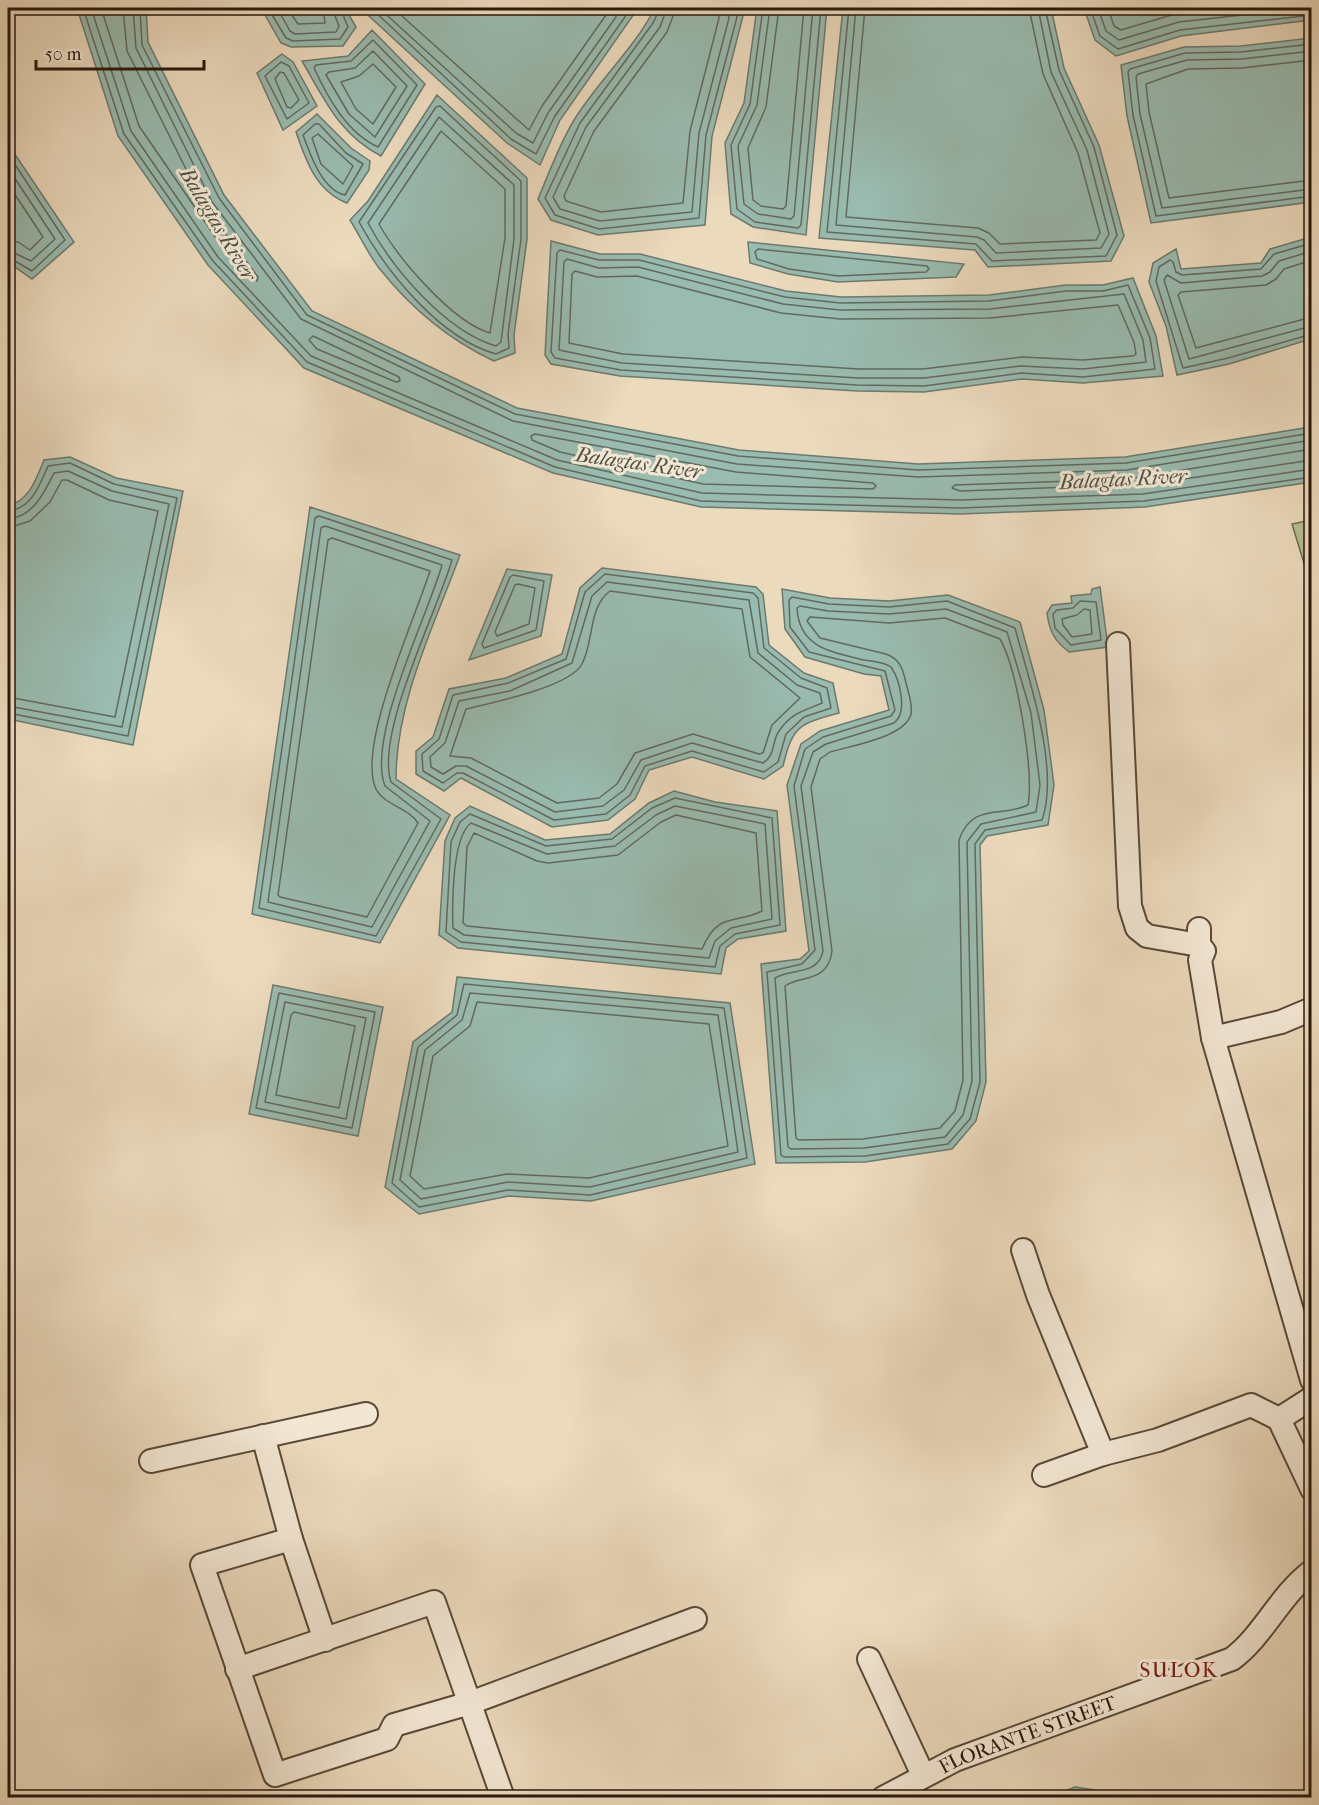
<svg xmlns="http://www.w3.org/2000/svg" width="1319" height="1805" viewBox="0 0 1319 1805" font-family="'IM FELL French Canon',serif">
  <style>
    .green { fill: #b4c094; stroke: #6e6c50; stroke-width: 1.5 }
    .water { fill: #99bbb0; stroke: #6b7a6e; stroke-width: 1.5 }
    .lines { fill: none; stroke-linecap: round; stroke-linejoin: round }
    .shore { stroke: #606a5e; stroke-width: 1.5 }
    .minor-casing { stroke: #584938; stroke-width: 26 }
    .minor { stroke: #f3e7d4; stroke-width: 22 }
    .labels { text-anchor: middle; stroke-width: 6; stroke-linejoin: round; paint-order: stroke }
    .street-label { font-size: 20px; fill: #27190b; stroke: #f3e7d4 }
    .water-label { font-size: 21px; font-style: italic; fill: #4f5245; stroke: #f3e7d4 }
    .neighbourhood-label { font-size: 21px; letter-spacing: 1.5px; fill: #7a1f14; stroke: #f3e7d4 }
  </style>
  <rect width="100%" height="100%" fill="#ecdabd"/>
  <filter id="stains"><feTurbulence type="fractalNoise" baseFrequency=".00333" numOctaves="4"/><feColorMatrix values="0 0 0 0 .2 0 0 0 0 .09 0 0 0 0 .02 0 0 0 .5 -.17"/></filter>
  <radialGradient id="worn" r=".72"><stop offset=".6" stop-color="#630" stop-opacity="0"/><stop offset="1" stop-color="#630" stop-opacity=".3"/></radialGradient>
  <path class="green" d="M1311 520H1312L1311 586 1292 524Z"/>
  <path class="water" d="M77 8H146L148 42 224 195 312 311 517 408 739 450 918 464 1125 457 1311 427V482L1145 507 960 514 701 507 553 473 304 368 208 265 118 136Z
    M261 8H345L356 27 343 46 291 47 281 43Z
    M364 8H626L634 14 560 120 540 165 507 143 369 16Z
    M655 8H740L743 16 712 136 705 225 598 235 551 220 538 199C549 173 559 145 574 120 598 81 634 49 655 8Z
    M757 8H827L806 235 753 227 731 214 725 143 744 103Z
    M843 8H1051L1064 68 1099 145 1124 236 1111 261 988 267 975 250 819 238Z
    M1084 8H1311V20L1181 36 1116 56 1095 40Z
    M372 30 425 84 381 156C339 134 325 100 302 61L348 56Z
    M1311 38V202L1151 223 1127 116 1121 65 1184 47 1241 46Z
    M282 54 293 62 317 106 283 130 257 73Z
    M437 95 527 178V239L514 335 515 353 494 361C449 340 410 307 379 268 368 254 360 236 350 220L368 201Z
    M317 114 351 148 370 161 369 170 347 203C316 191 306 161 296 132Z
    M8 144 74 242 32 279 8 262Z
    M1311 237V339L1229 364 1177 375 1166 326 1149 282 1153 263 1176 249 1181 269 1261 263 1270 249Z
    M551 241 600 254H640L786 291 841 297 989 295 1066 285H1103L1133 278 1156 336 1163 376 1083 383 1022 379 924 392 857 391 620 376 551 364 545 355Z
    M748 242 964 264 956 277 838 282 788 274 750 263Z
    M70 457 116 478 183 491 133 745 8 719V506C30 500 36 479 44 460Z
    M310 507 460 555C434 626 396 701 396 779L450 815 380 943 252 914Z
    M602 568 756 587 763 594 769 645 804 673 833 683 839 713C799 724 793 725 783 766L764 779 692 757 649 770 635 799 608 820 552 827 461 778 444 791 416 774V751L433 737 449 689 506 678 562 654 580 588Z
    M507 569 552 575 541 636 469 660Z
    M1100 587 1108 647 1069 652C1054 641 1049 630 1047 613L1052 605 1072 603 1071 596 1091 594 1092 589Z
    M782 589 830 598 889 601 948 595 1020 622 1044 710 1054 785 1048 825 987 836 980 845 986 1082 976 1121 952 1149 865 1162 776 1163 761 964 800 959 809 951 787 785 801 744 820 731 889 710 881 676 864 674 805 657 785 629Z
    M674 791 715 802 777 811 786 931 738 939 726 948 721 974 458 948 439 935 445 841 455 818 470 806 545 840 610 834 649 803Z
    M457 977 730 1003 755 1164 591 1201 509 1196 419 1214 385 1187 413 1042 452 1012Z
    M273 985 383 1007 358 1136 249 1114Z
    M1075 1787 1141 1797H1050Z"/>
  <g class="lines">
    <path class="shore" d="M83 8 124 134 213 261 307 362 555 467 701 501 960 508 1144 501 1312 477
      M91 8 131 131 218 257 311 356 557 460 702 493 960 500 1143 494 1312 469
      M101 8 139 126 225 251 257 281 258 277 204 205 127 51 123 8
      M133 8 136 48 212 202 301 319 513 421 737 464 918 477 1127 470 1312 440
      M140 8 142 45 219 198 307 315 515 414 738 456 918 470 1126 463 1312 433
      M268 8 286 38 293 41 340 39 348 27 340 8
      M277 8 290 31 295 34 336 32 339 26 332 8
      M287 8 298 24 325 23 323 8
      M371 8 511 139 536 154 555 116 625 17 623 8
      M379 8 516 133 533 143 548 113 616 17 615 8
      M393 8 529 130 542 106 606 15V8
      M660 8 653 23 580 123 545 198 555 215 599 229 699 218 706 135 737 17 735 8
      M667 8 660 27 586 127 553 197 560 209 600 221 692 212 699 133 729 18 727 8
      M676 8 667 32 594 131 564 196 566 201 601 212 683 203 690 131 719 18 718 8
      M763 8 750 104 731 145 737 209 755 222 798 228 801 225 821 8
      M770 8 757 105 738 146 744 204 758 214 791 219 794 216 813 8
      M779 8 766 107 748 148 753 200 761 206 783 209 786 206 804 8
      M849 8 827 232 976 244 992 261 1106 256 1117 235 1094 147 1059 70 1045 8
      M856 8 836 225 977 237 984 240 996 253 1101 248 1109 234 1087 150 1051 72 1038 8
      M865 8 846 217 978 228 989 233 1000 244 1096 240 1100 233 1078 153 1043 74 1029 8
      M1090 8 1100 36 1118 49 1180 30 1312 15
      M1098 8 1106 31 1119 40 1179 22 1306 8
      M1108 8 1114 26 1121 30 1175 14 1229 8
      M373 40 417 85 378 147C347 133 328 98 314 68L316 65 351 61Z
      M1312 44 1241 52 1185 53 1130 69 1128 72 1133 115 1156 216 1312 196
      M373 51 407 86 375 137 349 114 326 75 329 72 355 68Z
      M1312 51 1242 59 1187 60 1138 74 1136 77 1140 114 1162 208 1312 189
      M1312 60 1242 68 1188 69 1146 84 1149 112 1169 198 1312 180
      M281 62 289 66 309 103 287 119 265 76Z
      M373 64 396 87 373 124 356 109 341 82 359 76Z
      M280 72 284 73 299 100 291 108 287 107 275 79Z
      M440 106 521 181V239L508 334 509 348 496 354C439 338 386 271 359 222L436 107Z
      M439 117 514 185V239L501 342 496 346C445 331 392 268 368 223Z
      M315 124H319L346 153 363 164 345 195C322 190 310 154 303 135Z
      M441 131 505 189V238L490 333C452 322 398 258 379 224Z
      M318 134 353 166 343 184 321 164 312 138Z
      M8 154 65 240 32 271 8 257
      M8 168 55 239 31 261 8 250
      M8 184 43 237 30 250 18 242 8 241
      M1312 243 1274 254 1261 269 1182 275 1176 272 1173 262 1170 260 1159 267 1156 281 1183 368 1228 358 1312 334
      M758 249 927 266 929 269 926 272 838 276 789 269 757 259 755 252Z
      M560 250 599 260H639L785 297 840 303 989 301 1066 291H1103L1128 285 1150 338 1155 369 1083 377 1021 373 924 386 857 385 621 370 555 358 551 352 557 253Z
      M1312 251 1279 261 1270 272 1262 276 1181 283 1167 275 1164 280 1189 359 1312 326
      M567 259 599 268 638 267 783 304 840 310 990 309 1124 294 1143 340 1146 362 1083 369 1020 366 924 378H858L622 363 559 350 564 262Z
      M1312 260 1284 269 1276 279 1266 285 1181 292 1178 295 1196 348 1312 317
      M575 271 597 277 637 276 781 313 840 319 990 318 1118 305 1134 342 1136 354 1133 356 1083 360 1022 357 923 369H858L623 354 569 343 572 274Z
      M313 336 399 377 400 381 396 382 317 349 309 340Z
      M535 434 736 472 873 483 876 486 873 489 703 484 560 452 532 440 531 436Z
      M1312 449 1128 479 1126 483 1128 485H1143L1312 460
      M1071 481 1074 484 1071 487 960 491 952 488 955 485Z
      M8 511C32 509 40 484 48 466L70 463 114 484 177 498 128 736 8 713
      M319 516 452 560C437 612 375 733 391 782L441 819 376 936 259 908 315 518Z
      M8 519C33 517 44 493 54 473L68 471 112 491 169 504 122 727 8 706
      M325 526 442 565C428 615 366 738 385 786L430 821 372 927 268 902 321 528Z
      M8 528 30 521 50 502 62 480H67L109 500 158 511 115 717 8 697
      M332 538 430 571C416 616 356 747 376 789 384 805 409 808 418 823L367 917 280 897 278 895 328 540Z
      M605 574 753 593 758 598 764 648 801 678 827 688 831 708 804 717 786 734 778 762 764 772 692 751 645 766 630 795 606 814 554 820 463 773H457L443 783 423 771 422 754 439 739 453 695 508 683 566 659 585 592Z
      M513 575 544 581 536 630 484 648 482 644 510 577Z
      M607 582 749 600 758 653 797 685 820 693 822 703C804 711 792 712 779 731 771 743 776 755 763 763L692 743 641 760 624 790 603 806 555 812 466 766H456L443 774 431 767 430 757 445 743 459 701 510 691 572 663 592 596Z
      M518 584 535 588 529 624 497 636 495 632 515 585Z
      M610 591 742 609 750 657 800 698 772 725 763 753 759 754 693 734 635 753 617 784 599 798 557 803 471 758 450 756 466 709C491 703 570 687 582 664 594 642 588 607 610 591Z
      M792 597 829 604 889 607 947 601 1015 628C1029 680 1060 769 1042 820L985 830 975 844 980 1082 970 1119 948 1144 865 1156 784 1157 781 1155 767 972 802 964 815 950 794 786 805 749 823 737 891 716 895 710 885 671 809 652 790 627 789 600Z
      M1080 601 1096 602 1101 640 1071 645 1055 628 1053 614 1057 610 1073 608Z
      M800 606 828 611 889 614 946 609 1007 632 1031 713 1040 785 1036 812 981 824 967 842 972 1081 963 1115 945 1137 864 1148 791 1149 788 1147 775 978C791 968 818 976 823 951L801 786 813 752 826 744 894 723C908 713 900 680 891 667 883 661 874 662 864 660 832 652 799 648 797 608Z
      M1084 609 1090 610 1092 634 1072 637 1063 625 1062 619 1077 615Z
      M810 617 889 623 945 618 1000 639C1017 668 1034 771 1028 805 1001 818 972 802 959 840L963 1080 955 1111 940 1128 863 1139 799 1140 796 1138 785 986C801 975 828 983 832 951L811 787 820 759 830 752C850 746 906 737 911 714 913 704 908 692 906 683 903 669 900 659 886 654L820 638 807 621Z
      M675 798 772 818 780 925 735 934 720 946 715 967 461 942 446 932 451 842 460 822 470 814 546 846 612 839 652 808Z
      M675 806 765 824 772 919 731 928 715 941 709 958 464 935 453 928C452 904 452 837 471 823L547 854 615 846 656 815Z
      M676 815 756 833 762 911C734 925 718 911 702 949L467 926 463 923 467 847 474 833 537 861 548 863 618 855 661 822Z
      M464 984 724 1008 747 1158 590 1195 508 1190 419 1207 392 1183 418 1047 457 1015Z
      M279 993 375 1012 352 1128 256 1108Z
      M470 993 718 1015 738 1152 590 1187 508 1182 421 1199 400 1180 425 1050 462 1020Z
      M285 1002 366 1018 346 1119 265 1102Z
      M477 1002 709 1024 728 1146 589 1178 507 1174 424 1189 410 1176 433 1056 470 1026Z
      M294 1012 355 1026 339 1108 276 1095 291 1015Z"/>
    <defs>
      <g id="minor">
        <path d="M1118 644 1130 906 1137 928 1147 936 1199 945"/>
        <path d="M1199 929V945L1204 951 1200 960 1213 1038 1312 1380"/>
        <path d="M1213 1038 1281 1022 1312 1009"/>
        <path d="M1023 1250 1038 1295 1103 1454"/>
        <path d="M1279 1419 1312 1398"/>
        <path d="M263 1436 291 1539 325 1640"/>
        <path d="M151 1461 366 1414"/>
        <path d="M1044 1475 1103 1454 1158 1440 1251 1405 1279 1419 1312 1489"/>
        <path d="M291 1539 202 1565 275 1775 387 1739 394 1725 470 1703 695 1619"/>
        <path d="M869 1659 923 1775"/>
        <path d="M237 1669 434 1602 503 1798"/>
        <path id="s1" d="M883 1798 955 1760 1232 1659C1264 1635 1279 1596 1312 1571"/>
      </g>
    </defs>
    <use href="#minor" class="minor-casing"/>
    <use href="#minor" class="minor"/>
  </g>
  <g class="labels">
    <g class="street-label">
      <text dy="7" stroke="none"><textPath href="#s1" startOffset="158">FLORANTE STREET</textPath></text>
    </g>
    <g class="water-label">
      <text transform="translate(218 224) rotate(59)" y="7">Balagtas River</text>
      <text transform="translate(639 463) rotate(8)" y="7">Balagtas River</text>
      <text transform="translate(1123 479) rotate(-3)" y="7">Balagtas River</text>
    </g>
    <g class="neighbourhood-label">
      <text x="1179" y="1677">SULOK</text>
    </g>
  </g>
  <rect width="1319" height="1805" fill="none" stroke="#ecdabd" stroke-width="30"/>
  <rect x="9" y="9" width="1301" height="1787" fill="none" stroke="#27190b" stroke-width="3"/>
  <rect x="15" y="15" width="1289" height="1775" fill="none" stroke="#27190b" stroke-width="1.5"/>
  <path d="M36 60v9h168v-9" fill="none" stroke="#27190b" stroke-width="3"/>
  <text x="45" y="60" font-size="18" fill="#27190b" stroke="#f3e7d4" stroke-width="4.5" paint-order="stroke">50 m</text>
  <rect width="100%" height="100%" filter="url(#stains)"/>
  <rect width="100%" height="100%" fill="url(#worn)"/>
</svg>
